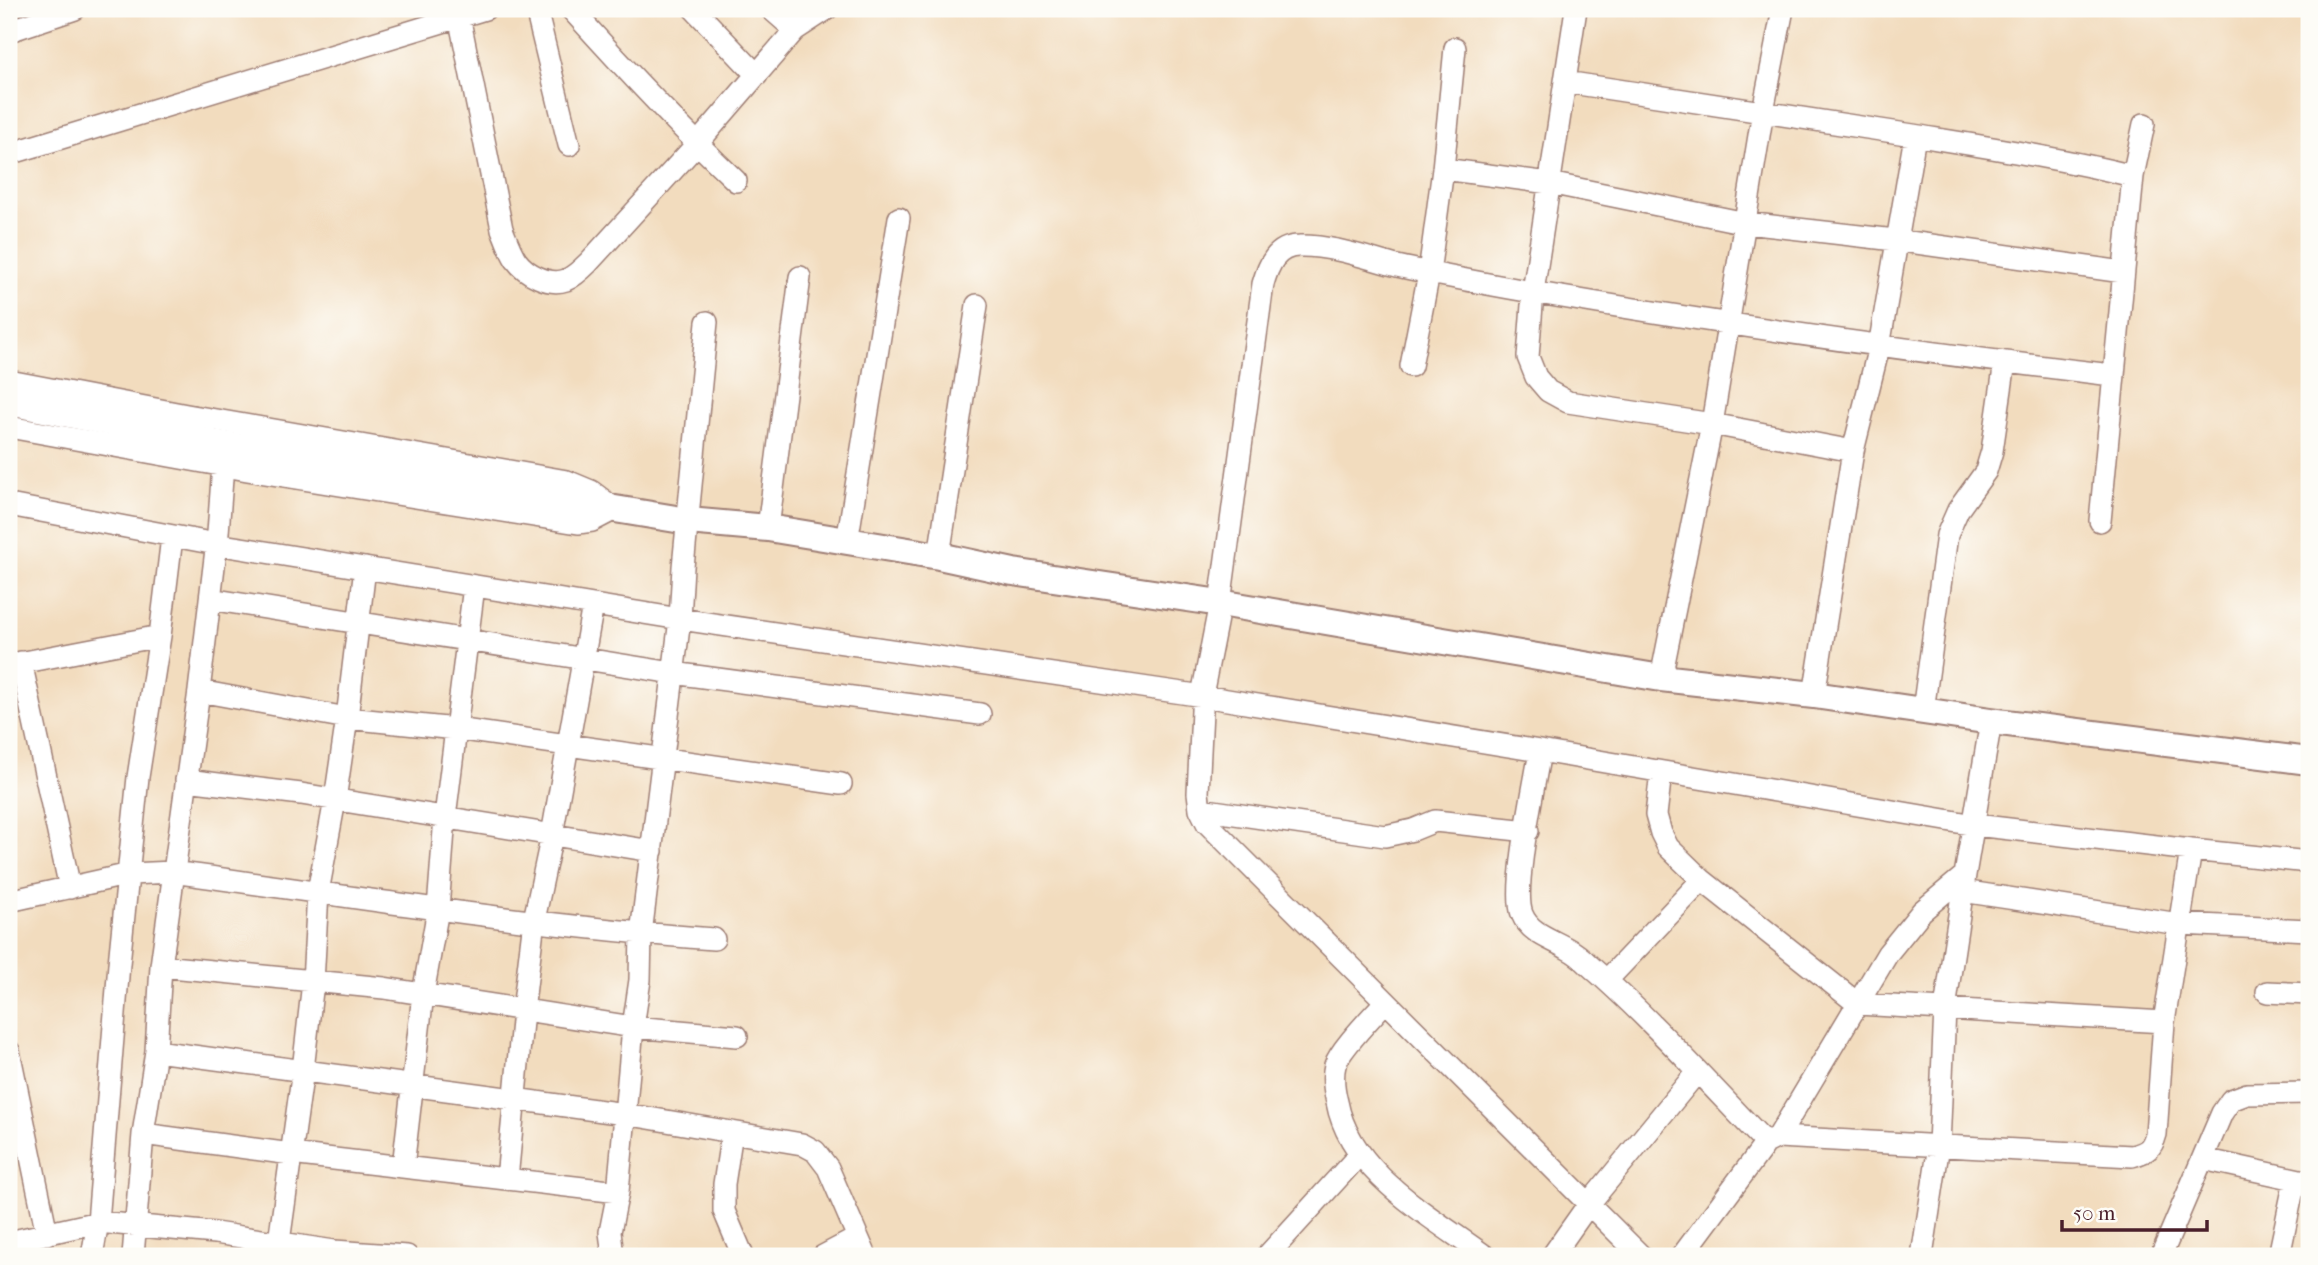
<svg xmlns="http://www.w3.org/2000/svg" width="2318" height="1265" viewBox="0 0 2318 1265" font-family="'IM FELL French Canon',serif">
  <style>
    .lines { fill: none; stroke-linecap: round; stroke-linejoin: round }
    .minor-casing { stroke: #9e7e74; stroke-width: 24 }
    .tertiary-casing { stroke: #9e7e74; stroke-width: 30 }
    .minor { stroke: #fff; stroke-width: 21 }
    .tertiary { stroke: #fff; stroke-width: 26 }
  </style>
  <rect width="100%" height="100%" fill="#fdfcf7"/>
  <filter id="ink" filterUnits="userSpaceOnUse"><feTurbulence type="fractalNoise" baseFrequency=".0143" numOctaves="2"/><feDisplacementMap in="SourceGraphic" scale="14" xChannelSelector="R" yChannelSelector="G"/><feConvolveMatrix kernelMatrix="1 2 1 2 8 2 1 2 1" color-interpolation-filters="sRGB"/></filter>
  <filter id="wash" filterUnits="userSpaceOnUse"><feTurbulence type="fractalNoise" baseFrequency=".00686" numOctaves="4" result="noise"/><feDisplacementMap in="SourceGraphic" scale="28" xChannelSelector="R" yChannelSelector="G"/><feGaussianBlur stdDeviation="1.57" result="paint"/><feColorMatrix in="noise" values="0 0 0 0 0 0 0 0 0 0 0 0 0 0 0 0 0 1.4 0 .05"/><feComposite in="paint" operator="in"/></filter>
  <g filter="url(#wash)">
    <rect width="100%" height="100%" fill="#f2dcbe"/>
  </g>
  <g filter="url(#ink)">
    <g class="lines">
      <defs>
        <path id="minor" d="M536 9 569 145
          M571 9C624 68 678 126 736 181
          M694 9 757 75
          M771 9 795 30
          M1576 9 1533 292 1528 357 1536 377 1548 391 1568 402 1712 424 1853 451
          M459 16 502 229C506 239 510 251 516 260 526 274 549 286 566 280 575 276 582 269 588 263L697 144 795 30 827 9
          M9 31 75 9
          M1565 82C1681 99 1797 117 1913 135 1987 147 2060 158 2133 176
          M9 154 485 9
          M1443 169 1549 183 1746 223 1895 240 2123 272
          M1411 366 1429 273 1443 169 1455 48
          M9 381 187 415 567 481 591 491 615 509 592 521 578 523 247 470 9 427
          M9 505 216 544 680 619 1203 696 1540 751 1975 825 2191 850 2309 862
          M2100 521 2133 176 2144 124
          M768 528 800 277
          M847 542 899 218
          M939 556 977 305
          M210 599 673 673 980 714
          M21 662 70 888
          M9 665 160 636
          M1661 678 1712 424 1763 111 1783 9
          M199 691 347 718 456 729 841 784
          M1814 695 1853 451 1879 347 1915 136
          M1923 711 1947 535 1958 510 1986 471 1992 451 2005 362
          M1540 751C1535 783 1512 888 1522 914 1530 934 1552 939 1568 949 1576 953 1583 959 1589 965 1651 1019 1709 1084 1766 1143
          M1661 772 1656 815 1661 833 1668 847 1702 880 1858 1004 2164 1022
          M186 780 301 794 652 851
          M1200 809 1385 836 1413 830 1435 821 1528 831
          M1962 891 2179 924 2309 930
          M9 901 130 874 173 872C353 897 533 926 714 939
          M161 966 384 988 633 1027 737 1036
          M1607 980 1702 880
          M2267 992 2309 994
          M1385 1002C1373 1016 1340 1049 1335 1065 1332 1077 1334 1090 1337 1102 1350 1173 1431 1216 1485 1256
          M9 1051 47 1234
          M156 1051 625 1114 802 1144 815 1151 828 1168 866 1256
          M732 1132 724 1184V1211L743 1256
          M143 1134 291 1154 618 1192
          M1778 1137 1888 953 1922 911 1965 875
          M2203 1159 2309 1182
          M403 1167 423 994 438 909 445 817 474 586
          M507 1179 523 1011 534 920 552 835 593 605
          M9 1242 98 1222 215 1233 334 1251 407 1256
          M92 1256 98 1222 119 964 138 777 160 636 172 537
          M133 1256 143 1134 156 1051 161 966 199 691 218 533 223 465
          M277 1256 303 1070 313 982 318 892 335 800 347 718 365 568
          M613 1256 610 1232 618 1192 633 1027 640 980 641 934 680 619 683 567 707 322
          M823 1256 857 1238
          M1267 1256 1360 1154
          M1552 1256 1588 1205 1697 1072
          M1641 1256 1207 823 1200 809 1198 793 1203 690 1220 603 1263 284C1268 266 1276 246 1299 246 1331 245 1366 258 1397 266 1442 276 1487 284 1532 292 1725 325 1918 352 2112 375
          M1682 1256 1766 1143 1778 1137 2132 1156C2147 1152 2152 1149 2156 1134L2164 1022 2191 850
          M1922 1256 1939 1145 1945 1009 1965 875 1991 721
          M2161 1256 2222 1113 2231 1100 2247 1094 2309 1093
          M2279 1256 2295 1180"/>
        <path id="tertiary" d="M9 402 214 443 688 521 768 528 939 556 1013 572 1220 603 1661 678 1814 695 1991 721 2309 761"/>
      </defs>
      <use href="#minor" class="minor-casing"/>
      <use href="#tertiary" class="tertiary-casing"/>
      <use href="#minor" class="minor"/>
      <use href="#tertiary" class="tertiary"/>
    </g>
  </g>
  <rect width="2318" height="1265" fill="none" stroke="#fdfcf7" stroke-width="35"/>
  <path d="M2062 1220v10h145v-10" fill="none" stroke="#4a1f2b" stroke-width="3.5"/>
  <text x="2073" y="1220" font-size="21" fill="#4a1f2b" stroke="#fdfcf7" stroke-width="5" paint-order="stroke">50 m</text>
</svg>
